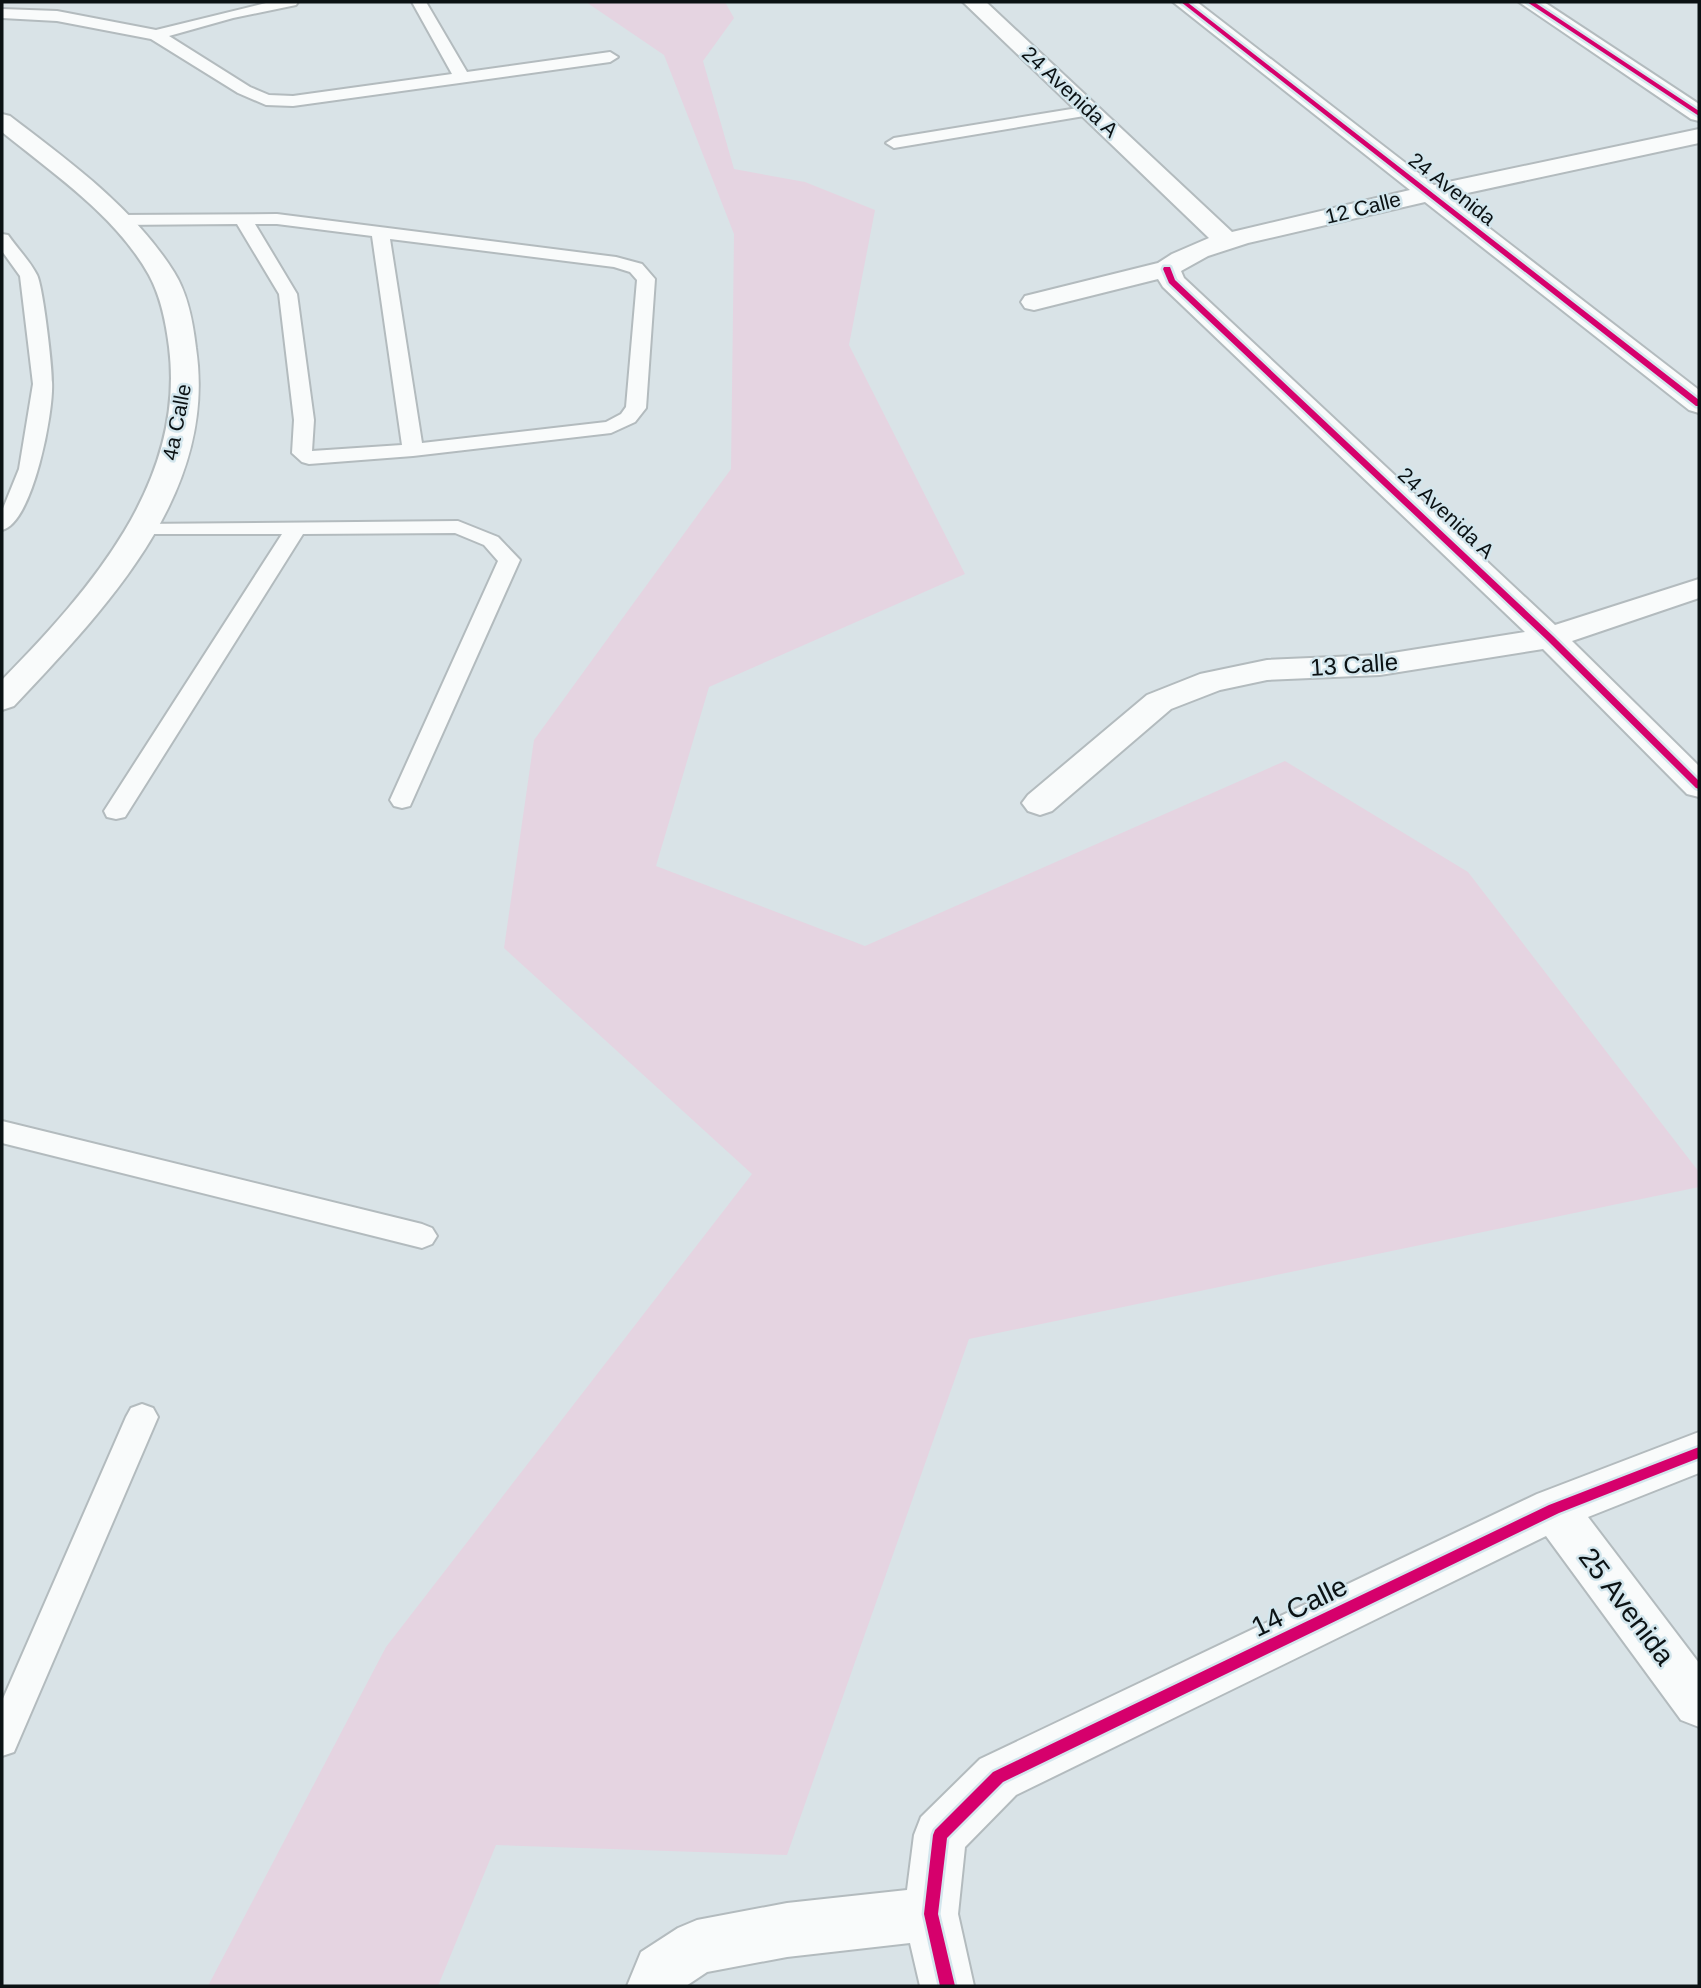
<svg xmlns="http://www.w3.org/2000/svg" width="1701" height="1988" viewBox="0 0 1701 1988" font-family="Helvetica,sans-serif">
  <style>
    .green { fill: #e5d4e1 }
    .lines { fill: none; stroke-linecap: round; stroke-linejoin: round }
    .service-casing { stroke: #b3bbbe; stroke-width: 4 }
    .minor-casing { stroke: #b3bbbe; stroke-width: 4 }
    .secondary-casing { stroke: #b3bbbe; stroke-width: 4 }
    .service { fill: #f9fbfb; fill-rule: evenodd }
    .minor { fill: #f9fbfb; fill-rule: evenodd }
    .secondary { fill: #f9fbfb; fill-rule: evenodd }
    .cycleway-casing { stroke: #d3e6ed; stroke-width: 5 }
    .cycleway { fill: #d6006c; fill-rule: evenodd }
    .labels { text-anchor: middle; stroke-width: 5; stroke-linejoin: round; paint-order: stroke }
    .far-street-label { font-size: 21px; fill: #0b1214; stroke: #d3e6ed }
    .street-label { font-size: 24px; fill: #0b1214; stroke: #d3e6ed }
    .near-street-label { font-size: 28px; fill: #0b1214; stroke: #d3e6ed }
  </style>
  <rect width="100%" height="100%" fill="#d9e3e7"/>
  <path class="green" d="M586 2H725L734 18 703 61 734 169 805 182 875 210 849 345 965 574 709 687 656 866 865 946 1285 761 1468 872 1699 1172V1187L969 1339 787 1855 496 1845 438 1986H208L386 1647 752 1174 504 948 534 740 731 469 734 234 664 55Z"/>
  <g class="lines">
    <defs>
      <path id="service" d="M270 2H298L296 5 233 18 169 36 250 87 269 95 293 96 452 74 412 2H426L467 72 610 52 618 57 610 62 293 106 266 105 238 93 151 39 57 21 2 18V9L57 11 156 30Z
        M1090 106 1096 108 1098 111 1096 114 894 148 886 143 894 138Z
        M277 214 616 257 642 264 655 279 646 408 635 422 611 433 413 456 309 464 302 462 292 453 294 420 279 294 237 224 117 225 108 220 117 215ZM255 224H277L372 236 402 445 312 451 314 420 297 294ZM390 239 614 267 630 272 637 280 626 407 621 414 606 422 422 443Z
        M2 234 8 235C17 248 30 261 37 275 43 287 52 365 52 382 54 411 33 523 2 530V511L19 469 33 384 20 276 2 251Z
        M458 521 498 537 520 560 410 806 402 808 394 806 390 800 498 561 484 545 455 533 303 534 125 817 116 819 107 817 104 811 282 534H143L136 532 133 528 136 524Z
        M2 1121 422 1224 432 1228 437 1236 432 1244 422 1248 2 1143Z
        M142 1404 153 1408 158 1417 14 1752 2 1756V1701L126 1417 131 1408Z"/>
      <path id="minor" d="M963 2H986L1232 232 1410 190 1173 2H1197L1434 185 1699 129V143L1449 197 1699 390V413L1689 410 1425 202 1248 243 1208 256 1181 271 1184 278 1555 625 1699 579V598L1572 641 1699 766V797L1687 794 1543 649 1380 675 1267 680 1220 690 1171 709 1052 811 1040 815 1028 811 1022 803 1028 795 1147 695 1200 674 1267 660 1380 655 1525 632 1163 287 1158 279 1034 310 1025 308 1021 302 1025 296 1158 263 1172 254 1209 238Z
        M1519 2H1544L1699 104V121L1691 119Z
        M1699 1432V1473L1588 1517 1699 1663V1727L1681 1720 1546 1536 1016 1795 965 1847 958 1914 974 1986H920L910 1943 787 1957 707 1972 686 1986H627L641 1952 678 1928 697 1920 787 1903 907 1890 914 1835 921 1817 980 1759 1537 1494Z"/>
      <path id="secondary" d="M2 114 10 116C70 162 133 207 174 272 188 294 193 322 196 348 218 494 105 609 14 706L2 710V680C90 590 186 482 169 347 166 323 161 297 149 275 116 216 54 174 2 132Z"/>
    </defs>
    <use href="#service" class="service-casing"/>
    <use href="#minor" class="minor-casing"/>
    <use href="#secondary" class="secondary-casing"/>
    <use href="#service" class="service"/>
    <use href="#minor" class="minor"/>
    <use href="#secondary" class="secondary"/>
    <defs>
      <path id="cycleway" d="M1181 2H1187L1699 400V406H1696Z
        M1527 2H1534L1699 111V116Z
        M1164 267H1170L1175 280 1553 636 1699 781V789L1696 788 1547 640 1169 283 1163 269Z
        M1699 1447V1458L1559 1513 1003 1782 947 1838 938 1914 955 1986H940L924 1914 933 1835 935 1830 993 1772 1549 1505Z"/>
    </defs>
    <use href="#cycleway" class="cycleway-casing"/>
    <use href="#cycleway" class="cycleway"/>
  </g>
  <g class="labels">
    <g class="far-street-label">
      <text transform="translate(1070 92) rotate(43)" y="7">24 Avenida A</text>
      <text transform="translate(1452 189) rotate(38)" y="7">24 Avenida</text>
      <text transform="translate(1363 208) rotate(-14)" y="7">12 Calle</text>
      <text transform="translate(177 422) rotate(-79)" y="7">4a Calle</text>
      <text transform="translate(1446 513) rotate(43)" y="7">24 Avenida A</text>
    </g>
    <g class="street-label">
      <text transform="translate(1354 665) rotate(-4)" y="8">13 Calle</text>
    </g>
    <g class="near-street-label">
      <text transform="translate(1299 1606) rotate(-26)" y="10">14 Calle</text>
      <text transform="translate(1627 1606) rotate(53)" y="10">25 Avenida</text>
    </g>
  </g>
  <rect width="1701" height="1988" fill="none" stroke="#0b1214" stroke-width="7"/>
</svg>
